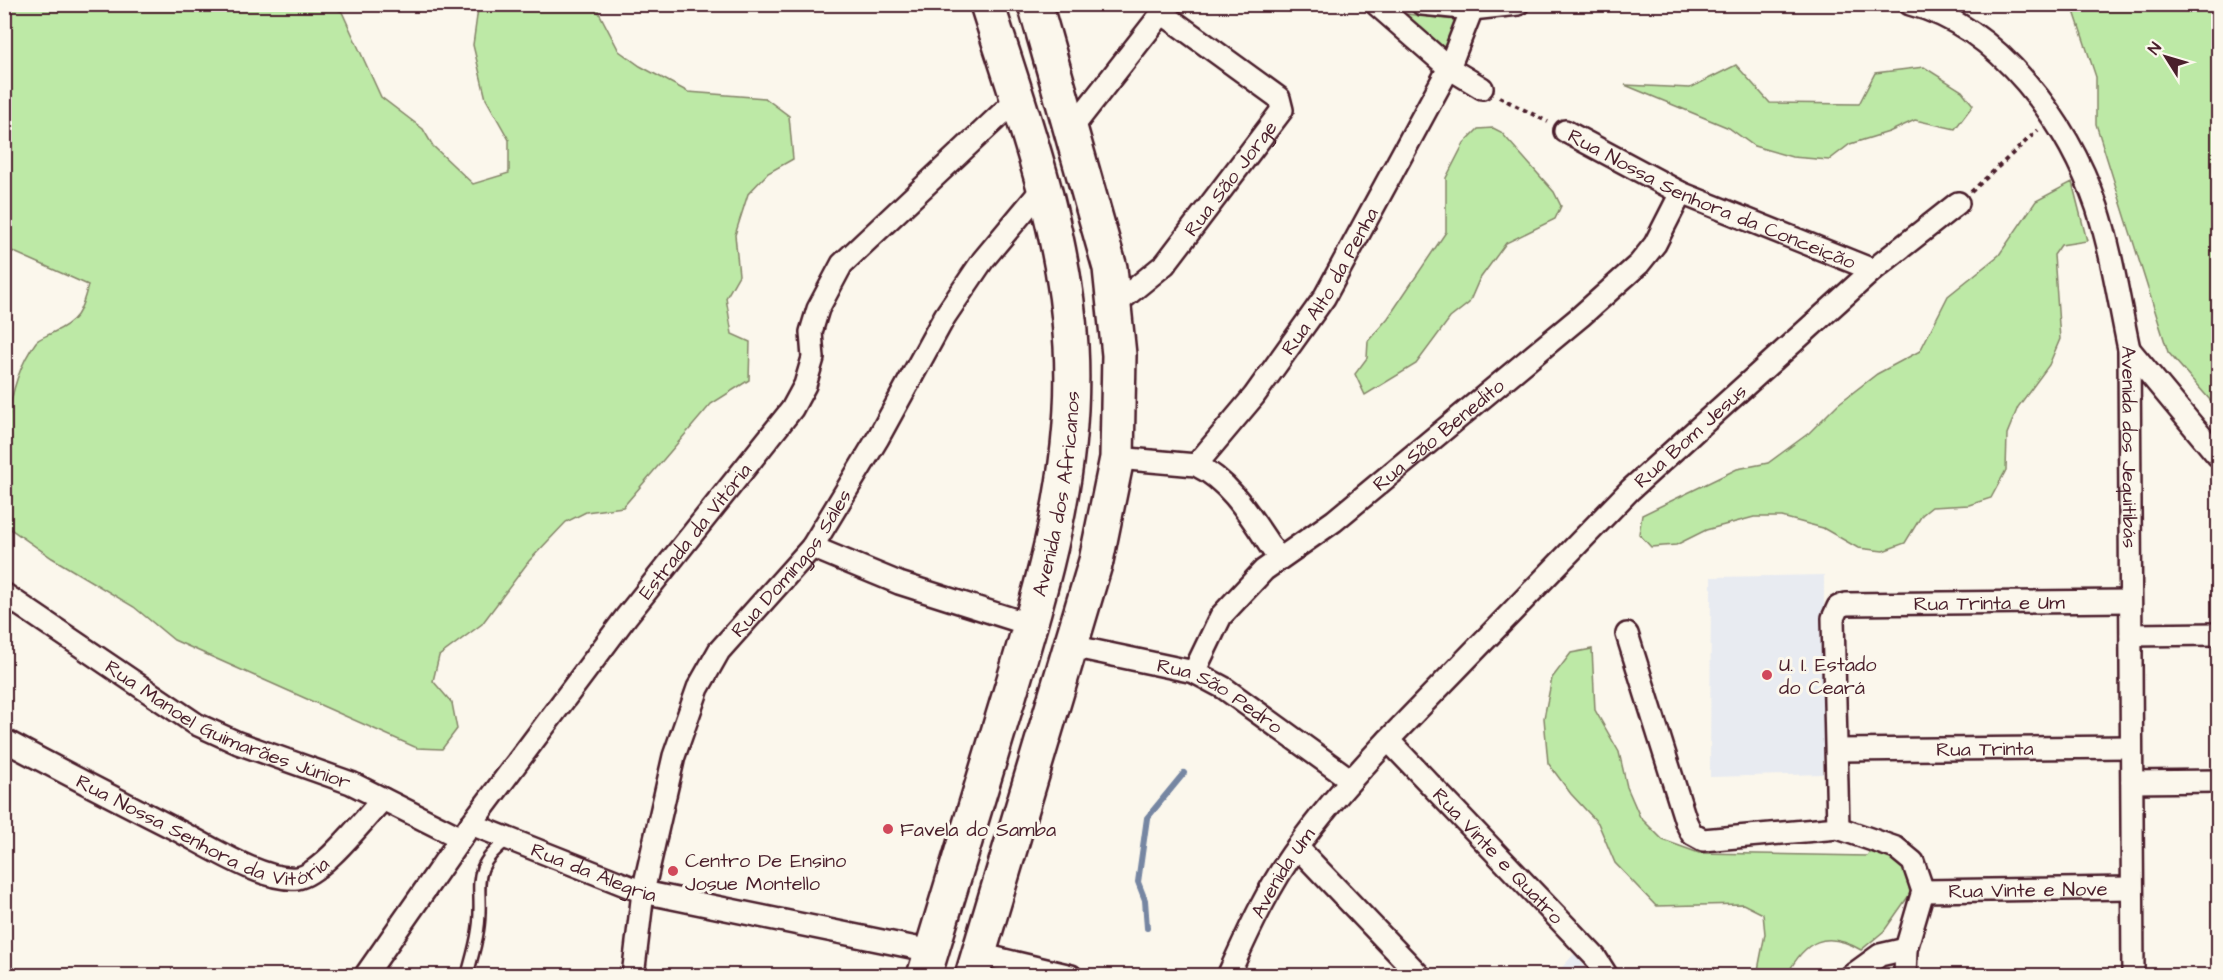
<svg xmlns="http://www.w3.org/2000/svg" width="2223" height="980" viewBox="0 0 2223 980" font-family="'Architects Daughter',sans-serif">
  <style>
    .built { fill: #e8ebf1 }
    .green { fill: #bde9a6; stroke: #848468; stroke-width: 1.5 }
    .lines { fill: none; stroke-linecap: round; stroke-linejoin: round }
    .stream { stroke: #7686a2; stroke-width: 6 }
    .lane-casing { stroke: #4a1f2b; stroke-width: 15 }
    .street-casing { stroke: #4a1f2b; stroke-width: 26 }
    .primary-casing { stroke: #4a1f2b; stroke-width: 38 }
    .path { stroke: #4a1f2b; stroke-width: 4; stroke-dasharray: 4.5 4.5; stroke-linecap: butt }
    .lane { stroke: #fbf7ec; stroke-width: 10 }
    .street { stroke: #fbf7ec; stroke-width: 21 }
    .primary { stroke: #fbf7ec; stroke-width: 33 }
    .poi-dot { fill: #d1495b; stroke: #fbf7ec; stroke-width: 2 }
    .labels { text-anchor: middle; stroke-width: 6; stroke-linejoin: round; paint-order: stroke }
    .street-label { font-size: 20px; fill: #4a1f2b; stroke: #fbf7ec }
    .poi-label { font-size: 20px; fill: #4a1f2b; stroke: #fbf7ec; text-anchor: start }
  </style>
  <rect width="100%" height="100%" fill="#fbf7ec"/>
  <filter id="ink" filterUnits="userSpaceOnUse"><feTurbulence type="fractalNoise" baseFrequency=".0167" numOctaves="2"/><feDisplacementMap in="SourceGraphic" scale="12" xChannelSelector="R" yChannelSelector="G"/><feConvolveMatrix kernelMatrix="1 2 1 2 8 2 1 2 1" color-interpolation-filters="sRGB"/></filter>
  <g filter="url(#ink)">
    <path class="built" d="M1824 575 1823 774 1710 777 1711 577Z
      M1575 953 1591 975H1555Z"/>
    <path class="green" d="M5 4 329 5 342 12 381 97 423 129 433 146 473 184 509 173V140L486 99 473 45 478 9 482 5H595L619 51 640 66 688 92 765 98 789 116 793 159 768 173 748 194 735 235 739 275 726 298 732 334 750 342 749 380 711 404 623 507 586 512 566 522 529 561 482 624 439 656 433 681 452 703 457 729 442 749 417 748 174 640 134 607 52 558 5 525C4 468 0 390 36 342 39 338 46 336 52 333 78 321 81 313 88 285L5 248Z
      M2072 5H2218V409L2168 352 2096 124V77Z
      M1399 13 1462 21 1447 53Z
      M1736 65 1770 103 1859 104 1875 73 1924 67 1962 91 1973 105 1955 129 1915 120 1889 132 1850 144 1829 160 1792 157 1754 146 1729 128 1625 85 1690 88Z
      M1493 128 1501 132 1554 192 1561 206 1555 219 1506 243 1479 280 1469 303 1450 318 1416 364 1365 395 1355 374 1367 358 1368 341 1388 318 1446 232V178L1464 143 1478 129Z
      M2072 182 2087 241 2061 245 2054 255 2060 339 2049 365 2018 407 2007 434 2006 470 1991 498 1969 505 1932 507 1922 515 1905 543 1883 551 1858 548 1823 528 1782 517H1754L1706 530 1676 545 1651 547 1639 534 1642 515 1737 469 1768 463 1809 433 1838 404 1877 374 1920 351 1948 296 1999 255 2036 201Z
      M1592 649 1595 710 1619 752 1627 787 1640 817 1663 840 1699 853 1867 856 1874 846C1900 856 1908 866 1910 894L1884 931 1861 950C1826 930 1805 940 1787 975H1757L1765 934 1763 914 1743 904 1656 906 1615 863 1598 823 1571 794 1548 763 1544 718 1552 678 1571 653Z"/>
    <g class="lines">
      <path class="stream" d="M1147 928 1145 900 1138 882 1147 818 1184 773"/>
      <defs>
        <path id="lane" d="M467 976C471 961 476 945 478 930 485 887 465 871 509 839"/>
        <g id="street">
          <path d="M1376 4 1449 68 1482 88"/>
          <path d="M1422 4 1472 9 1518 4"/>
          <path id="s1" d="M1910 4C2000 27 2068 123 2097 207 2112 253 2119 302 2129 349L2133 976"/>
          <path d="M1072 128 1169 4"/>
          <path id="s2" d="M1565 131 1681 193 1873 270"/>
          <path id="s3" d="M1116 304 1165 264 1282 110 1279 98 1162 13"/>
          <path d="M2129 349 2218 456"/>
          <path d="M1117 458 1196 465C1234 483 1255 525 1279 559"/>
          <path id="s4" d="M1196 465 1254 396 1324 298 1449 68 1472 9 1470 4"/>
          <path d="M812 547 899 583 1031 625"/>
          <path id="s5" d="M4 594 196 724 238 743 351 783 461 838"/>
          <path d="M1627 634 1686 822 1692 834 1703 840 1838 828 1896 848 1913 862 1923 891 1906 949 1905 976"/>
          <path d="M2131 635 2218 634"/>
          <path id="s6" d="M1071 646 1194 672 1224 688 1351 780"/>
          <path id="s7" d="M1194 672 1221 616 1264 570 1334 521 1581 316 1639 264 1655 244 1681 193"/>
          <path id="s8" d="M4 740C61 771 118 800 175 829 205 844 263 882 297 878 321 875 365 818 383 799"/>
          <path id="s9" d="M1388 740 1595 957 1607 976"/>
          <path id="s10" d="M1838 750 2131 747"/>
          <path d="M2132 782 2218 781"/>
          <path id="s11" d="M471 824 643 892 931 951"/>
          <path id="s12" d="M1838 828 1833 618 1838 607 1846 604 2130 601"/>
          <path d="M1297 847 1420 976"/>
          <path id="s13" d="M1923 891 2132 888"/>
          <path d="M979 954 1071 976"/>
          <path id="s14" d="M365 976 471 824 626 617 792 409 805 385 813 358 811 332 818 309 842 264 1017 99"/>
          <path id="s15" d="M633 976 643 892 674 756 698 688 719 651 812 547 878 438 945 316 983 260 1043 188"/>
          <path id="s16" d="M1228 976C1248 932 1269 885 1298 846 1325 808 1356 774 1388 740L1630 490 1873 270 1958 203"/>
          <path d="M1851 976 1880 955 1906 949"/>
        </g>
        <g id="primary">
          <path id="s17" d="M924 976C951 885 979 796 1006 706 1042 587 1078 472 1071 346 1065 229 1022 115 987 4"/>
          <path d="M972 976 1096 561 1117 458 1119 355 1110 268 1035 4"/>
        </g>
      </defs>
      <use href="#lane" class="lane-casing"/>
      <use href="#street" class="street-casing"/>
      <use href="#primary" class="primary-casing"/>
      <path class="path" d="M1499 97 1548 122
        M1971 192 2038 130"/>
      <use href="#lane" class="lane"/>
      <use href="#street" class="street"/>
      <use href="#primary" class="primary"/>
    </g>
  </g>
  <g class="poi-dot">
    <circle cx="1767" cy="675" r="6"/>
    <circle cx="888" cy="829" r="6"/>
    <circle cx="673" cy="871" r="6"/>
  </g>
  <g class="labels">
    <g class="street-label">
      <text dy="7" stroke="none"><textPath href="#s3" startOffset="171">Rua São Jorge</textPath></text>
      <text dy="7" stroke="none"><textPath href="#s2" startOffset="162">Rua Nossa Senhora da Conceição</textPath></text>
      <text dy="7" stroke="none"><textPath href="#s4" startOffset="228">Rua Alto da Penha</textPath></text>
      <text dy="7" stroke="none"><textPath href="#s7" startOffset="346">Rua São Benedito</textPath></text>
      <text dy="7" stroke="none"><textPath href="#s16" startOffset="716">Rua Bom Jesus</textPath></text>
      <text dy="7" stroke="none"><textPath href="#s1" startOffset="530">Avenida dos Jequitibás</textPath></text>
      <text dy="7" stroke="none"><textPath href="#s17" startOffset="501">Avenida dos Africanos</textPath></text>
      <text dy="7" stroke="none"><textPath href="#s14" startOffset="554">Estrada da Vitória</textPath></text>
      <text dy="7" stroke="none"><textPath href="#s15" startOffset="453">Rua Domingos Sáles</textPath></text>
      <text dy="7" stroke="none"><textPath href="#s12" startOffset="374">Rua Trinta e Um</textPath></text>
      <text dy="7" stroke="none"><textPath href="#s6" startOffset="159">Rua São Pedro</textPath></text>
      <text dy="7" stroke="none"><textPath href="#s5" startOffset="261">Rua Manoel Guimarães Júnior</textPath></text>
      <text dy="7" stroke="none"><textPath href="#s10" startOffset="147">Rua Trinta</textPath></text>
      <text dy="7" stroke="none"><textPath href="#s8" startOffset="222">Rua Nossa Senhora da Vitória</textPath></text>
      <text dy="7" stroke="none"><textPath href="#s9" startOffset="160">Rua Vinte e Quatro</textPath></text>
      <text dy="7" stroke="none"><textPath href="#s11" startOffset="132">Rua da Alegria</textPath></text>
      <text dy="7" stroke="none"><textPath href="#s16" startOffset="117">Avenida Um</textPath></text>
      <text dy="7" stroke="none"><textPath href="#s13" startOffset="105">Rua Vinte e Nove</textPath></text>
    </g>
    <g class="poi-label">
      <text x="1779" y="671">U. I. Estado<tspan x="1779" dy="23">do Ceará</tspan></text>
      <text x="900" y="836">Favela do Samba</text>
      <text x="685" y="867">Centro De Ensino<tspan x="685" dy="23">Josue Montello</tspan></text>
    </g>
  </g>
  <rect width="2223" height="980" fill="none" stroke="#fbf7ec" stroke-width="24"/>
  <rect x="12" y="12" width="2199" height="956" fill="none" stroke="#4a1f2b" stroke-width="2" filter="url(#ink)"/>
  <g transform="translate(2166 57) rotate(307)" stroke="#fbf7ec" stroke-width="4.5" paint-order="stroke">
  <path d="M0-4.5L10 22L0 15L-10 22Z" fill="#4a1f2b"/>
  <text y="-9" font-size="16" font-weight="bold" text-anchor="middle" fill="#4a1f2b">N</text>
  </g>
</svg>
